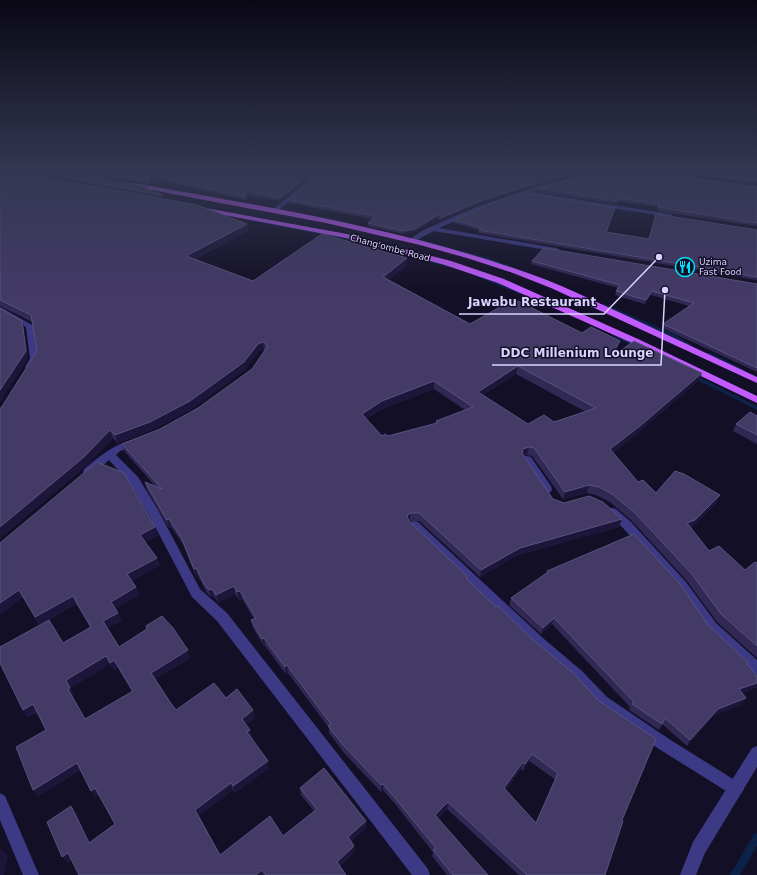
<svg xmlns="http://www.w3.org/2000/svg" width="757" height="875" viewBox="0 0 757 875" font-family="'DejaVu Sans',sans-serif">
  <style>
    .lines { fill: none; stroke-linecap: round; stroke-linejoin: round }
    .stream { fill: #0c2248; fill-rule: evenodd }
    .path { stroke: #2fb8b0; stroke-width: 1.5; stroke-dasharray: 1.5 2; stroke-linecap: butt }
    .minor { fill: #3d3a85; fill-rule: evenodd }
    .tertiary { fill: #3d3a85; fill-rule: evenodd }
    .primary { fill: #c25bff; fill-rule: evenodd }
    .wall { fill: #312854; fill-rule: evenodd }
    .shaded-wall { fill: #1d163a }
    .building { fill: #433a66; stroke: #5a527e; fill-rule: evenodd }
    .labels { text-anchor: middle; stroke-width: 3; stroke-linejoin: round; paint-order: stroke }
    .far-street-label { font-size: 9px; fill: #d9d4ff; stroke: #130f26 }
    .far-poi-label { font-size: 9px; fill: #d9d4ff; stroke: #130f26; text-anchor: start }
    .leader { fill: none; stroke: #d9d4ff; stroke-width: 1.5 }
    .callout-dot { fill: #d9d4ff; stroke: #130f26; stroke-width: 1.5 }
    .callout-label { font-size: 12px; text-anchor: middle; font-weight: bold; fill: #d9d4ff; stroke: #130f26; stroke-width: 3; stroke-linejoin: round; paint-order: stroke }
  </style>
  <rect width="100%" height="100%" fill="#130f26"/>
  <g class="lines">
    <path class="stream" d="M311 169H315L302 185H300V183Z
      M250 219 354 239 356 240 354 241 251 221H250Z
      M421 240 486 257 532 274 531 275H529L484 259 421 242Z
      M427 259H429L458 268 457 269H455L427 261Z
      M473 273H475L523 293 521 294H519L473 275Z
      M601 304H605L676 335 692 345V346H688L672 337 601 306Z
      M611 333H615L638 346 636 347H634L611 335Z
      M707 353H711L745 370V371H741L707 355Z
      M693 374 757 406V410L691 377V375Z
      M757 833V846L740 875H730L754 834Z"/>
    <path class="path" d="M55 169 104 177"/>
    <path class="minor" d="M122 169H129L116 179H112V177Z
      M314 169H320L308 186 276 212H272V210L304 184Z
      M604 169H614L531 192 670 214 672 215V217L523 195 487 207 439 228 556 248 560 250 559 252 434 231 415 241 410 240C418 231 433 226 444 221 495 197 550 183 604 169Z
      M617 169H632L757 186V190L620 171Z
      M0 307 34 326 38 359 32 369 29 370 25 367 30 359 26 327 0 312Z
      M135 439 139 440 140 442 139 444 120 451 116 455 138 477 158 510 200 589 227 613 428 869 430 875H412L217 621 192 597 149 515 130 483 109 460 92 475H84L83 472 84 469C102 455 112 445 135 439Z
      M527 456 531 457 551 486 552 489 551 492H543L523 463 522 460 523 457Z
      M612 508 616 509 631 522 686 582 716 623 757 660V675L752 673 706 631 678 590 623 528 606 512 608 509Z
      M414 521 418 522 544 639 582 671 607 697 669 739 741 784 744 789 741 794 736 797 731 794 659 749 597 707 572 679 534 647 410 528 408 525 410 522Z
      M0 793 5 796 39 875H23L0 820Z"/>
    <path class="tertiary" d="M757 746V767L705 853 696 875H680L693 842 752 748Z"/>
    <path class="primary" d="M133 183C263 206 394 227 519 270 556 282 590 299 625 315 669 336 713 356 757 377V383L551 288 513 273 467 258 420 245 326 223 131 186 130 185Z
      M200 207 347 234 451 261 504 279 638 339 757 396V403L632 343 498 283 445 265 346 238 198 210 197 209Z"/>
  </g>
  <path class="wall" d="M0 169 247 224 248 231 195 259 253 281 407 265 388 280 470 324 582 333 618 348 614 355 702 373 699 380 638 433 613 453 638 482 656 493 720 495 716 503 691 528 709 551 745 570 757 563V657H756L717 622 687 581 632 521 610 502 596 495 587 493 563 499 532 456 527 455 524 456 553 499 619 527 518 555 480 577 419 521H409L468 579 622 820 605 875H519L447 809 438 818 488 875H447L432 856 433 852 395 804 383 790 381 792 344 753 329 733V728L288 673 286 674 265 646H264L253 628 251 620 254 619 242 599 239 600 235 594 218 603 214 596 211 597 207 593 198 576 196 577 183 544 171 527 169 528 147 490 145 482 155 486 125 452 122 444 160 429 198 408 252 369 265 351 264 350 259 351 245 370 192 409 152 430 118 443 113 438 87 465 0 538V408H1L37 351 32 322 0 306ZM516 374 586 412 554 422 528 424 483 395ZM434 389 465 410 436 421V423L388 436H382L366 419 382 409ZM529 761 556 780 536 823 506 790 521 769 523 771Z
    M19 169H51L147 187V189L162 195 163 198 21 171Z
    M64 169H120L110 177Z
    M127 169H312L303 183 280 201 247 195 245 200 151 178 149 184 119 179 118 176Z
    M320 169H599L522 190 482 203 442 220 437 219 415 232 404 234 368 226V223L372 219 289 203V200L309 184Z
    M620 169 757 188V226L657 211 658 207 617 201 616 204 538 192 539 188Z
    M642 169H757V184Z
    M615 208 607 232 649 239 757 230V280L479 233V230L454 223V220Z
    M532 261 757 284V372L662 328 663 324 689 306 651 295 645 304 634 301 615 295 616 291 618 288 531 264Z
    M757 416V444L733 431 736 424Z
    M158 535 145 542 157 558 160 565 131 581 136 587 139 595 116 608 118 613 122 620 107 628 119 647 147 629 146 626 190 658 155 679 170 702 176 710 226 698 253 710 255 718 246 724 250 730 252 737 251 738 269 768 235 793 233 790 198 816 220 855 283 836 314 811 301 795 300 788 366 828 351 841 354 846V852L340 866 346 875H79L72 860 67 863 71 806 76 813 90 843 115 824 99 795 95 797 91 791 80 770 38 796 33 790 46 730 37 712 27 717 2 646 63 643 90 627 76 604 39 625 23 597 0 614V543ZM110 664 114 670 118 668 132 692 85 719 72 696 74 695 70 688Z
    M547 571 708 625 748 662 747 664 757 676V687L742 693V705L714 715 687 746 662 724 659 730 629 710 630 707 552 624 541 634 509 605 511 598 546 574Z"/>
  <path class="shaded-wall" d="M116 169H120L110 177V174Z
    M310 169H312L303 183 280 201V198Z
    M588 169H599L522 190 482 203 442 220 443 217 483 200 523 187Z
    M151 175V178L149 184V181Z
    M438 215 437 219 415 232 404 234V231Z
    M247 224 248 231 188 262 186 256Z
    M407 258V265L383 284V277Z
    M652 291 651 295 645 304 646 300Z
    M22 321 25 328 28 359 0 402V390Z
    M620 341 618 348 608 365 610 358Z
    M263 342 264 350 259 351 245 370 192 409 152 430 118 443 115 435 258 344Z
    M518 366 516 374 477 399 478 392Z
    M702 373 699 380 638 433 608 457 610 449Z
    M434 381V389L382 409 362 422V414L382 401Z
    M110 430 113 438 87 465 0 538V527Z
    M529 447 527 455 522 457 523 449Z
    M589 485 587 493 563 499 565 492Z
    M720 495 716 503 692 528 684 531 687 523Z
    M410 513V521L407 524V516Z
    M169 519 171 527 169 528 167 520Z
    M622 519 619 527 518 555 480 577 481 570 520 548Z
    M155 527 158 535 143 543 140 535Z
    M157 558 160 565 130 582 127 574Z
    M196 568 198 576 196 577 194 569Z
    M234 586 235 594 218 603 216 595Z
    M136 587 139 595 114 609 111 602Z
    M212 589 214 596 211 597 209 590Z
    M19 590 23 597 0 614V603Z
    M240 591 242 599 239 600 237 592Z
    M73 596 76 604 39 625 35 617Z
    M118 613 122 620 106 629 103 621Z
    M554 618 552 624 541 634 543 628Z
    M264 638 265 646H264L262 639Z
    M188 650 190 658 154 680 151 673Z
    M106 656 110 664 70 688 74 695 72 696 68 689 66 680Z
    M114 660 118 668 114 670 110 663Z
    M287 665 288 673 286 674 285 667Z
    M757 683V687L735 696 739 689Z
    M746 698 742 705 714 715 687 746 690 740 718 709Z
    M33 704 37 711 27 717 23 710Z
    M253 710 255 718 244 726 242 719Z
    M250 730 252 737 249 739 247 732Z
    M532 754 529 761 523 771 525 764Z
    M268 761 269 768 235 793 233 786Z
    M523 762 521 769 502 795 504 788Z
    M77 763 81 769 38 796 33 790Z
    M231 783 233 790 198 817 195 810Z
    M383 784V790L381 792V785Z
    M95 788 99 795 95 797 91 791Z
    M448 802 447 809 435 821V815Z
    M71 806 76 813 94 850 89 843Z
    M366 821V828L348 843V837Z
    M354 846V852L337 868V862Z
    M0 848 8 855 4 875H0Z
    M68 853 73 859 67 863 62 857Z
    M262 870 263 875H256Z"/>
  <path class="building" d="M0 169 197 205 247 224 186 256 253 281 322 234 407 258 383 277 470 324 514 299 582 333 591 327 620 341 610 358 634 341 702 373 640 426 610 449 638 482 643 480 656 493 675 471 684 474 720 495 695 520 687 523 709 551 719 546 745 570 755 562 757 563V646L721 614 691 573 635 513 612 494 599 487 589 485 565 492 534 448 529 447 523 449 522 453 553 499 564 503 589 496 603 502 622 519 520 548 481 570 419 513H410L407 516 409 521 468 577 466 578 471 583 496 607 498 606 531 638 573 673 599 701 656 739 622 820 623 821 605 875H527L448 802 435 815 488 875H453L433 850 436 848 395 798 383 784 381 785 344 746 328 726 331 724 287 665 285 667 264 638 262 639 251 620 256 618 240 591 237 592 234 586 216 595 212 589 209 590 205 585 196 568 194 569 181 537 169 519 167 520 145 482 162 489 122 444 160 429 198 408 252 369 267 347V345L263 342 258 344 244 362 190 401 150 422 115 435 110 430 84 457 0 527V408H1L37 351 31 315 0 300ZM518 366 596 408 554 422 544 415 528 424 478 392ZM434 381 473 407 436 421 437 423 388 436 385 434 382 436 362 414 382 401ZM532 754 558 773 536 823 504 788 523 762 525 764Z
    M23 169H51L147 187 146 189 162 195Z
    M80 169H116L110 174Z
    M127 169H310L303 180 280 198 246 191 245 197 151 175 149 181 118 176Z
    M320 169H588L523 187 483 200 443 217 438 215 415 229 404 231 368 223 375 216 289 200 309 184Z
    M610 169H620L757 188V223L658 207 659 204 618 198 617 201 539 188Z
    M666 169H757V181Z
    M524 193 615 208 606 232 649 239 656 214 757 230V277L479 230 482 228 454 220 488 205Z
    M544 248 757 284V368L663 324 694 303 652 291 646 300 635 297 616 291 620 285 532 261Z
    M0 308 22 321 26 351 0 390Z
    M750 412 757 416V435L736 424Z
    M97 462 124 473 155 527 140 535 157 558 127 574 136 587 111 602 118 613 103 621 119 647 147 629 146 626 162 616 173 628 188 650 151 673 170 702 176 710 214 683 226 698 237 689 253 710 242 719 250 730 247 732 268 761 233 786 231 783 195 810 220 855 270 816 283 836 317 809 300 788 324 768 366 821 348 837 354 846 337 862 346 875H266L262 870 256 875H79L68 853 62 857 47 822 71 806 89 843 115 824 95 788 91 791 77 763 33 790 16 747 46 730 33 704 23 710 0 663V646V647L49 620 63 643 91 627 73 596 35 617 19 590 0 603V543ZM106 656 110 663 114 660 133 691 85 719 68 689 70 688 66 680Z
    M634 534 680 584 708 625 748 662 747 664 757 676V683L739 689 746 698 718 709 690 740 665 718 662 724 632 704 634 702 554 618 543 628 511 598 548 572 547 571Z"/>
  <linearGradient id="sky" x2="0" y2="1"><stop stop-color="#0a0815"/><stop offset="0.58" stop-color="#333752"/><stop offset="1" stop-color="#333752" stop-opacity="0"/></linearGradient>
  <rect width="757" height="291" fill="url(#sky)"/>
  <defs>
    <symbol id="restaurant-ring" viewBox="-11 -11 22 22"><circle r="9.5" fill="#130f26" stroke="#00e5ff" stroke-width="1.5"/><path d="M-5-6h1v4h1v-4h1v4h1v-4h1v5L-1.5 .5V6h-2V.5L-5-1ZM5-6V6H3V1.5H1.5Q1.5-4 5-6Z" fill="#00e5ff"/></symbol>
  </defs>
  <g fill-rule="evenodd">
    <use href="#restaurant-ring" x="674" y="256" width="22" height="22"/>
  </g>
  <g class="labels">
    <g class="far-street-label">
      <text transform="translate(390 248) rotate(15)" y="3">Chang'ombe Road</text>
    </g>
    <g class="far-poi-label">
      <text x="699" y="265">Uzima<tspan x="699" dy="10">Fast Food</tspan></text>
    </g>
  </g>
  <path class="leader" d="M659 257L604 314H459M665 290L661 365H492"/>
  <g class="callout-dot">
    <circle cx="659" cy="257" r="4"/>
    <circle cx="665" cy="290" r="4"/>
  </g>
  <g class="callout-label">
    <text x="532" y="306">Jawabu Restaurant</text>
    <text x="577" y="357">DDC Millenium Lounge</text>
  </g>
</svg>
